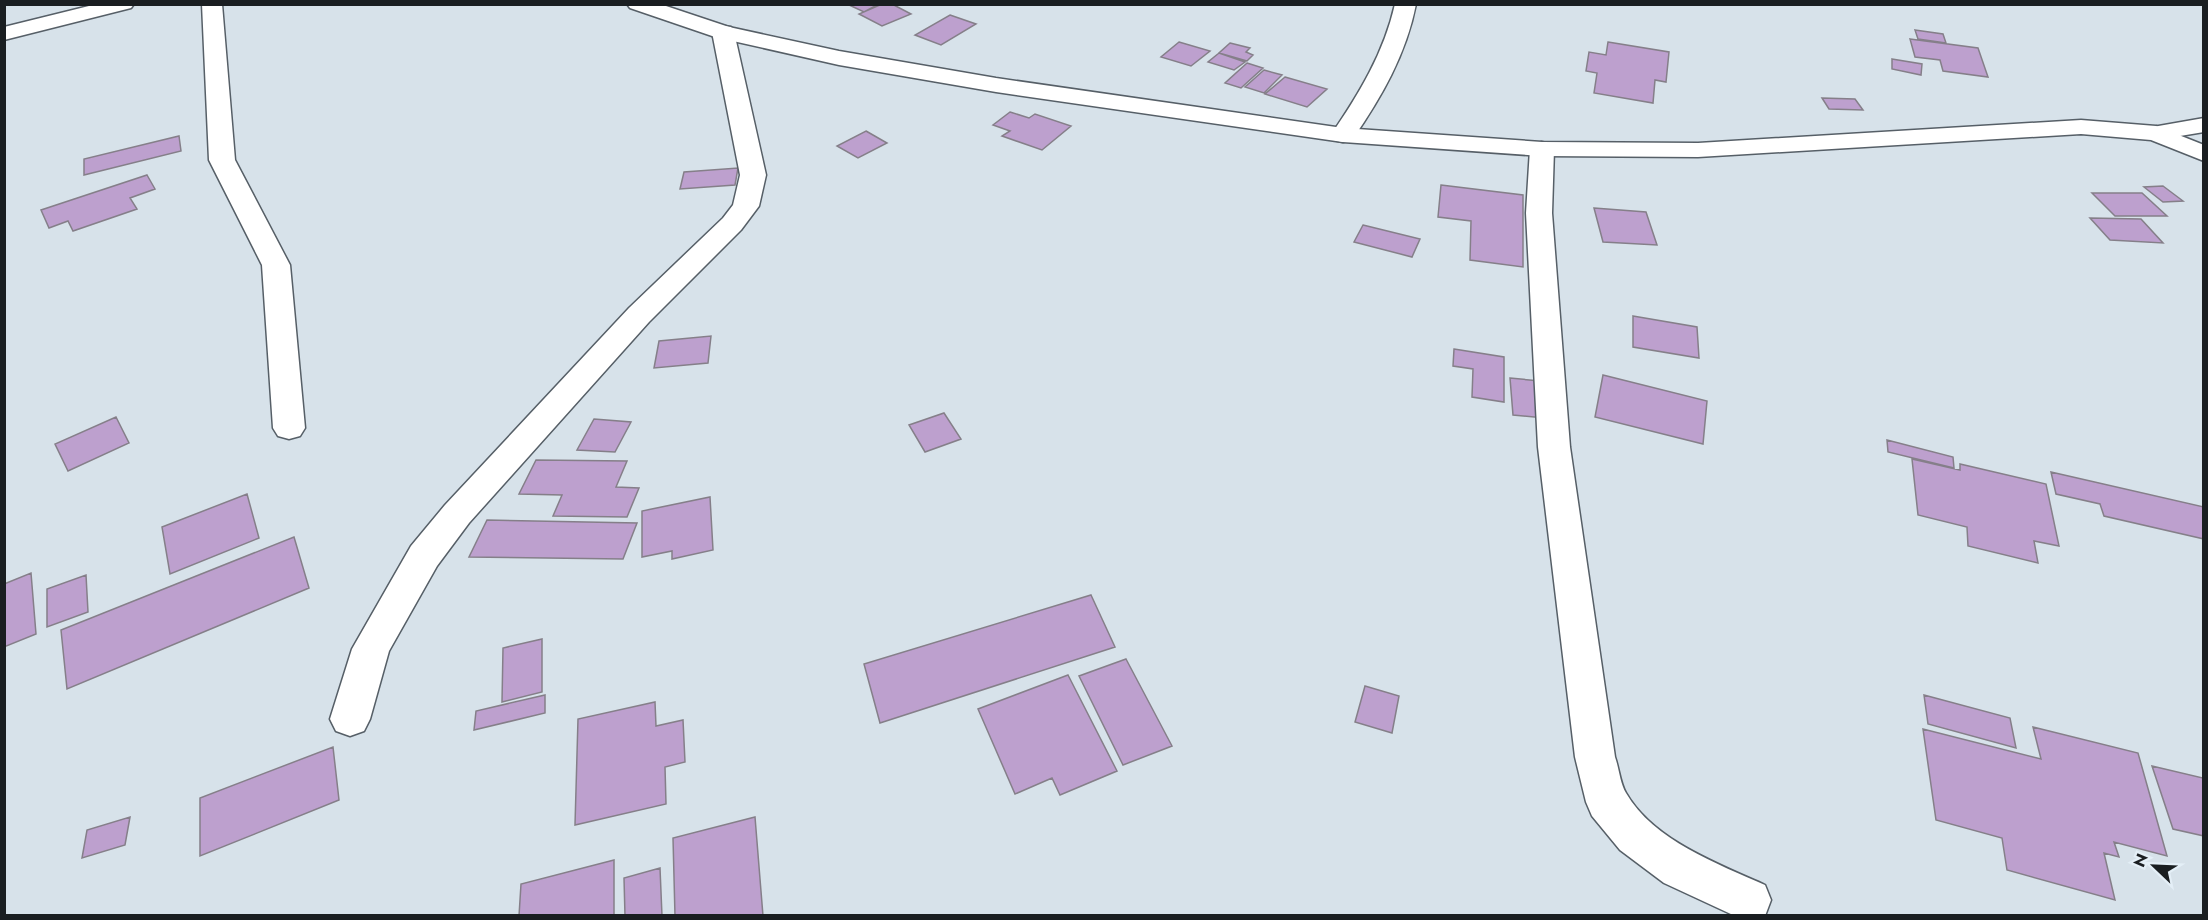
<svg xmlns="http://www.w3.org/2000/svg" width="2208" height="920" viewBox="0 0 2208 920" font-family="Jost,sans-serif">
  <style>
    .building { fill: #bda0ce; stroke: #857f89; stroke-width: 1.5 }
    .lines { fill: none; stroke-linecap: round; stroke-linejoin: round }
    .minor-casing { stroke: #565f67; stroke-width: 3 }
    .tertiary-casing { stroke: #565f67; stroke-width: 3 }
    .minor { fill: #fff; fill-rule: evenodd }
    .tertiary { fill: #fff; fill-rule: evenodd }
  </style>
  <rect width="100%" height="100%" fill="#d7e2ea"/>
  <path class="building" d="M847 4H879L864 12Z
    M882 4H892L911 14 882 26 859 14Z
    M950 15 976 24 941 45 915 35Z
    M1915 30 1943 34 1946 43 1918 39Z
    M1910 39 1978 48 1988 77 1943 71 1940 60 1915 57Z
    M1179 42 1210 51 1191 66 1161 57Z
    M1608 42 1669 52 1666 82 1655 80 1653 103 1594 93 1597 73 1586 71 1589 52 1606 55Z
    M1230 43 1250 48 1246 52 1253 55 1247 61 1219 53Z
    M1219 53 1245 62 1234 70 1208 62Z
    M1892 59 1922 64 1921 75 1892 69Z
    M1247 63 1263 68 1241 88 1225 83Z
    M1264 70 1282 75 1264 93 1245 87Z
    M1285 77 1327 89 1307 107 1265 94Z
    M1822 98 1855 99 1863 110 1829 109Z
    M1010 112 1029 118 1035 114 1071 126 1042 150 1002 136 1010 131 993 125Z
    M866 131 887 143 858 158 837 146Z
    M179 136 181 151 84 175V159Z
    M738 168 735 185 680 189 684 172Z
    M147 175 155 189 130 198 137 209 73 231 68 221 49 228 41 210Z
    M1441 185 1523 195V267L1470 260 1471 221 1438 217Z
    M2163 186 2183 201 2163 202 2144 187Z
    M2092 193H2142L2167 216H2115Z
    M1594 208 1646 212 1657 245 1603 242Z
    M2090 218 2141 219 2163 243 2110 240Z
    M1363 225 1420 239 1412 257 1354 242Z
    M1633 316 1697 327 1699 358 1633 347Z
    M711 336 708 363 654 368 659 341Z
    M1454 349 1504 357V402L1472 397 1473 369 1453 366Z
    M1603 375 1707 401 1703 444 1595 417Z
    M1510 378 1540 381 1544 418 1513 415Z
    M944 413 961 439 925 452 909 425Z
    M116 417 129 443 68 471 55 444Z
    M594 419 631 422 615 452 577 450Z
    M1887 440 1953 457 1954 468 1888 452Z
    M1912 459 1960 470V464L2046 484 2059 546 2034 541 2038 563 1968 546 1967 527 1918 515Z
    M536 460 627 461 616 487 639 488 627 517 553 516 562 495 519 494Z
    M2051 472 2204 507V539L2104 516 2100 504 2056 494Z
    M247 494 259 538 170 574 162 527Z
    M710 497 713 550 672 559V551L642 557V511Z
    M487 520 637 523 623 559 469 557Z
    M294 537 309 588 67 689 61 630Z
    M31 573 36 634 4 647V584Z
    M86 575 88 612 47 627V589Z
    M1091 595 1115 647 880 723 864 664Z
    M542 639V692L502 702 503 648Z
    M1126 659 1172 746 1123 765 1079 676Z
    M1068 675 1117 771 1060 795 1052 778 1015 794 978 709Z
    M1365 686 1399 696 1392 733 1355 722Z
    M545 695V713L474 730 476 711Z
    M1924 695 2010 718 2016 748 1928 724Z
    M655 702 656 726 683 720 685 762 665 767 666 804 575 825 578 719Z
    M2033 727 2138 753 2167 856 2114 842 2119 857 2104 853 2115 900 2007 870 2002 838 1936 820 1923 729 2041 759Z
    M333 747 339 800 200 856V798Z
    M2152 766 2203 778 2204 836 2173 829Z
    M130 817 125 845 82 858 87 830Z
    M755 817 763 916H675L673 838Z
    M614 860V916H519L521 884Z
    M660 868 662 916H625L624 878Z"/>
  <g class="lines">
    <defs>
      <path id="minor" d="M97 4H134L131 8 4 40V27Z
        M202 4H222L235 160 290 265 305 428 300 436 289 439 278 436 273 428 262 265 209 160Z
        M1395 4H1416C1406 55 1381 98 1352 140L1343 142 1334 140 1331 135C1359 94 1384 53 1395 4Z
        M723 26 731 27 734 32 766 175 759 206 741 230 649 322 469 523 437 566 389 651 370 719 364 731 350 736 336 731 330 719 352 649 411 546 445 505 629 308 723 218 733 205 740 175 712 32 715 27Z
        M2204 118V132L2156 140 2147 138 2144 133 2147 128Z
        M1542 142 1551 144 1554 149 1552 213 1570 447 1615 757C1619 768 1620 783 1626 793 1653 840 1718 864 1765 885L1771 900 1765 916 1733 915 1664 883 1620 850 1592 816 1586 802 1575 757 1538 447 1526 213 1530 149 1533 144Z"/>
      <path id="tertiary" d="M627 4H660L729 27 839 51 996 78 1343 128 1542 142 1698 143 2081 120 2156 126 2204 145V161L2151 140 2081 134 1698 157 1542 156 1343 142 996 92 839 65 715 37 630 8Z"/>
    </defs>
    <use href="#minor" class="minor-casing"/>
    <use href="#tertiary" class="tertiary-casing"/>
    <use href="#minor" class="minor"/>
    <use href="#tertiary" class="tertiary"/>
  </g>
  <rect width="2208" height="920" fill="none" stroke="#1a1e21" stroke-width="12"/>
  <g transform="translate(2154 866) rotate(293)" stroke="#e4eff7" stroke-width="4.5" paint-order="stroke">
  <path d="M0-4.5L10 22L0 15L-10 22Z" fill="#1a1e21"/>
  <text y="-9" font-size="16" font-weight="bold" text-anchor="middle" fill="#1a1e21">N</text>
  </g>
</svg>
